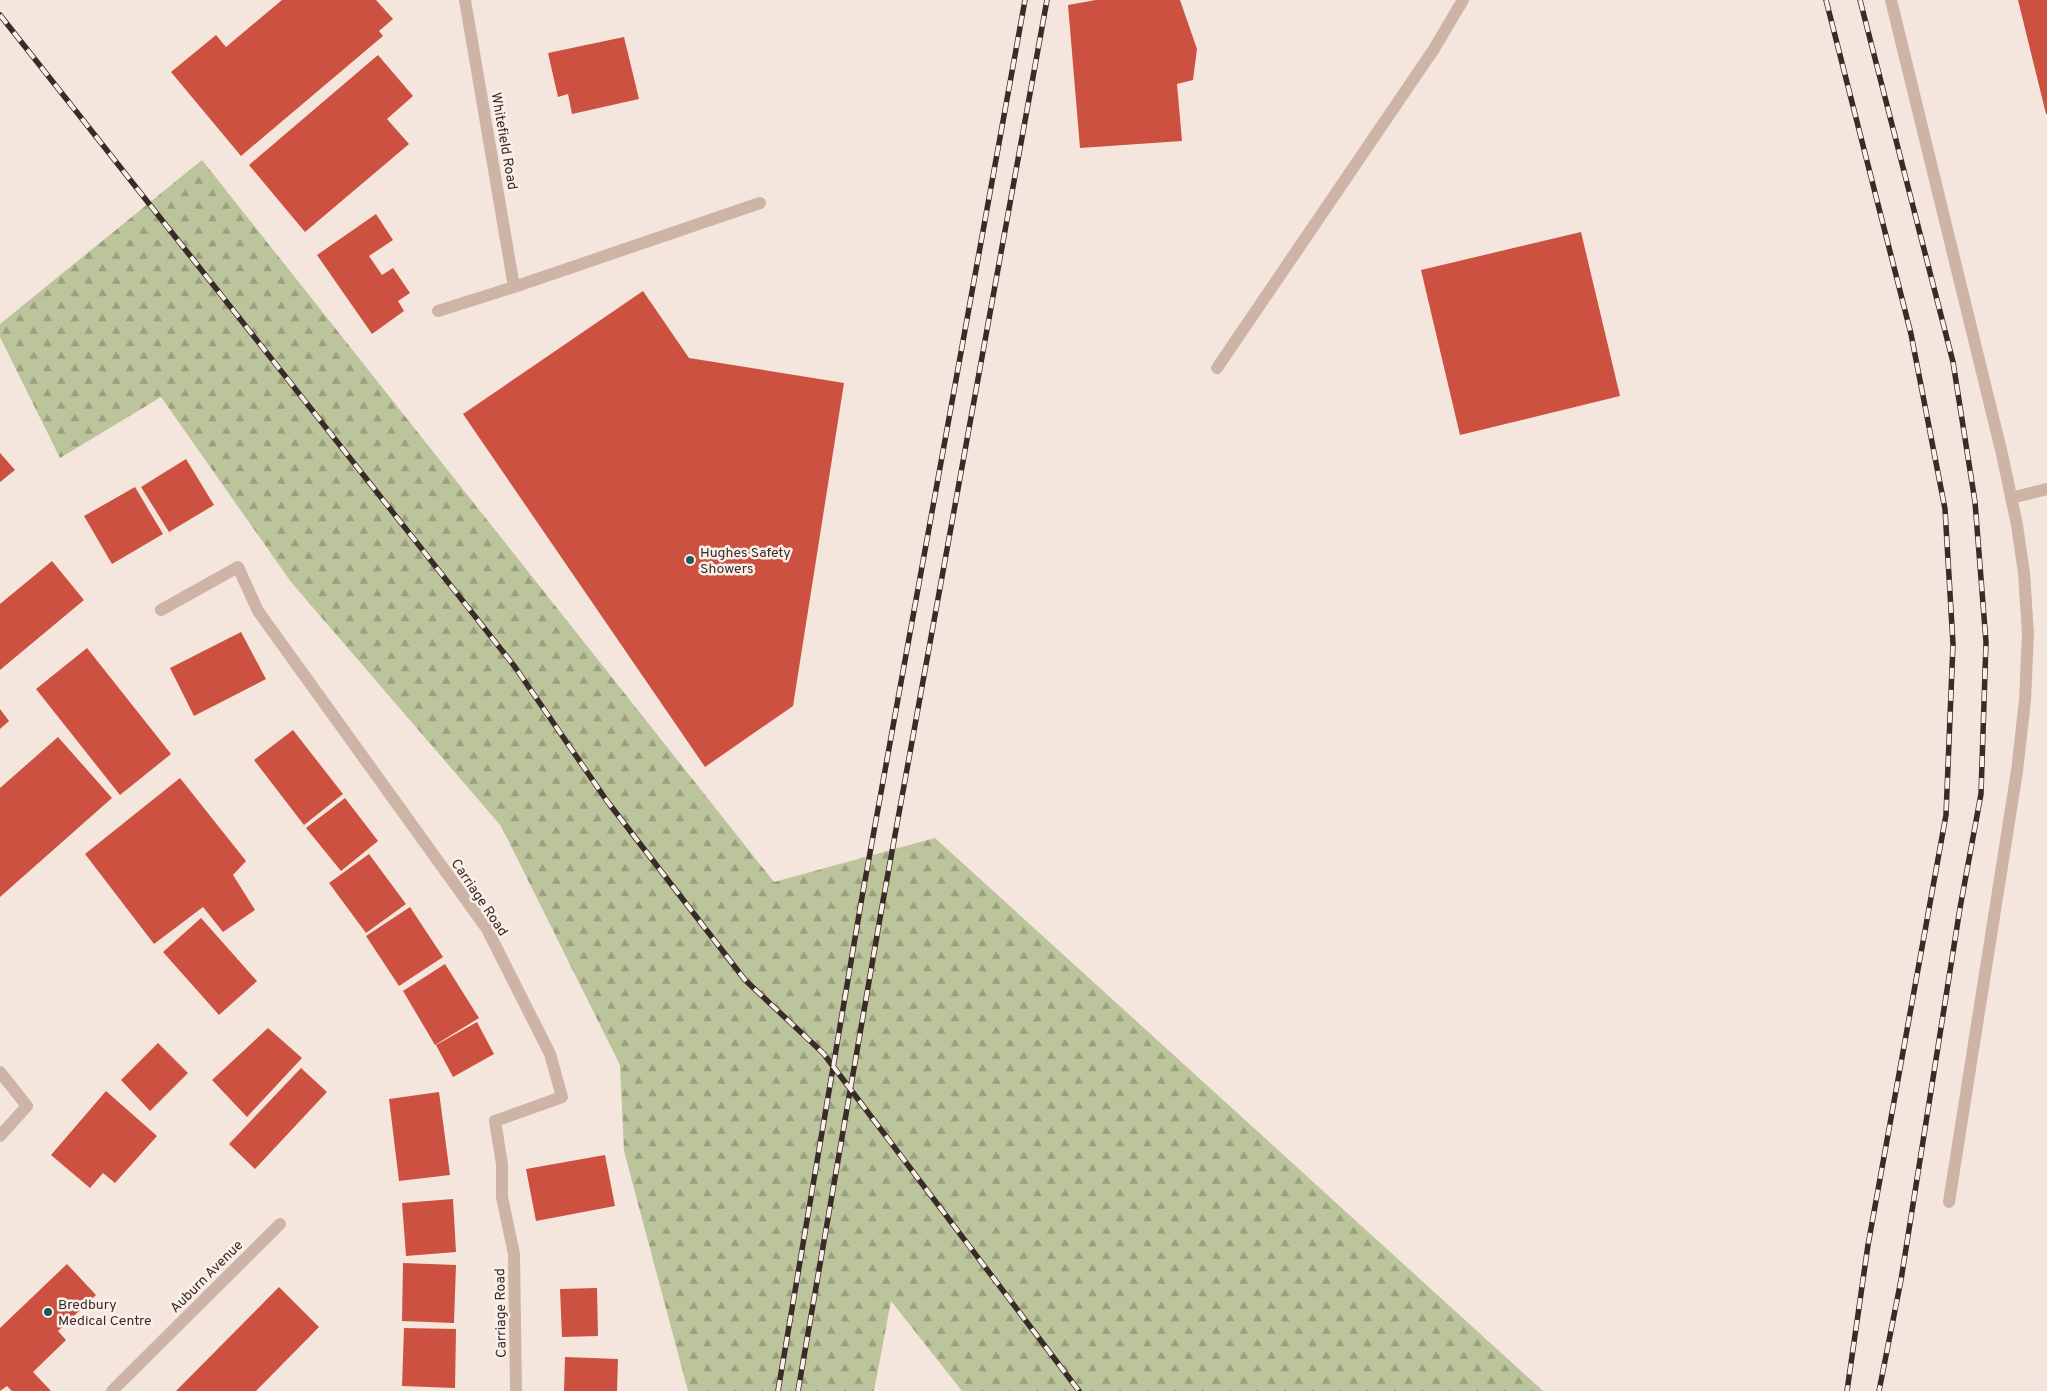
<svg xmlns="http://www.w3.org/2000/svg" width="2047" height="1391" viewBox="0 0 2047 1391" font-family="Overpass,sans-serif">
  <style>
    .forest { fill: url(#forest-firs) }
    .building { fill: #cd5141 }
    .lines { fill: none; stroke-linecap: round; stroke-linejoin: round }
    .service { stroke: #cdb4a7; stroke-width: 12 }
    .minor { stroke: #cdb4a7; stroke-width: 12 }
    .rail-casing { stroke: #392b28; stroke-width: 5.5 }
    .rail { stroke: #fbf0e9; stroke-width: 4; stroke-dasharray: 11; stroke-linecap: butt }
    .poi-dot { fill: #1b5d59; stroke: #fbf0e9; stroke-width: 2 }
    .labels { text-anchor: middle; stroke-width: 5; stroke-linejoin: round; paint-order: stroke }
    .street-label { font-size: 14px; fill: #392b28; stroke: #fbf0e9 }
    .poi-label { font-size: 14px; fill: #392b28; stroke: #fbf0e9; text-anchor: start }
  </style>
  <defs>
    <pattern id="forest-firs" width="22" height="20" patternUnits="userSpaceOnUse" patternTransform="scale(1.25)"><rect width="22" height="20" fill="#bcc49b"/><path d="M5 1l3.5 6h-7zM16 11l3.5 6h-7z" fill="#9a9f7e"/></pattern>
  </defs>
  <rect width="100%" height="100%" fill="#f4e6dc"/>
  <path class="forest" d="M202 160 774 882 935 838 1543 1391H962L891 1301 874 1391H688L624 1151 620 1065 501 826 291 582 161 397 60 458 0 337V324Z"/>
  <path class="building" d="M282 0H376L393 19 379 31 383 36 241 156 171 72 216 35 226 47Z
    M1096 0H1180L1197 49 1193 80 1177 84 1182 141 1080 148 1068 5Z
    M2018 0H2047V114H2046Z
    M624 37 639 99 572 114 568 94 558 97 548 53Z
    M378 55 413 96 387 119 409 144 305 232 249 165Z
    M376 214 393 240 369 256 382 275 393 268 410 293 398 301 404 311 372 334 317 255Z
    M1581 232 1620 396 1460 435 1421 270Z
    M643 291 689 358 844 383 793 706 705 767 463 414Z
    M0 453 15 470 0 482Z
    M186 459 214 505 169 532 141 487Z
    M135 487 163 534 112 564 84 516Z
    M52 561 84 600 0 670V604Z
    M241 632 266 679 194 716 170 668Z
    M87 648 171 754 120 795 36 689Z
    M0 709 9 721 0 729Z
    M293 730 343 794 304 825 254 760Z
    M58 737 112 798 0 897V788Z
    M180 778 246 861 233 875 255 910 223 932 203 907 154 944 85 854Z
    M345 798 378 841 341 871 306 828Z
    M369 854 406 904 366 933 329 883Z
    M410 907 443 957 399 986 366 936Z
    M201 918 257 981 219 1015 163 952Z
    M445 964 479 1018 435 1045 403 991Z
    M477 1022 494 1054 453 1077 436 1045Z
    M268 1028 302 1058 247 1117 212 1080Z
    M158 1043 188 1073 150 1111 121 1080Z
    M301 1068 327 1092 255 1169 229 1144Z
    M106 1091 157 1136 115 1183 103 1173 90 1188 51 1155Z
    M439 1092 450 1175 399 1181 389 1099Z
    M605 1155 615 1206 536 1221 526 1169Z
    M453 1199 456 1252 406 1256 402 1203Z
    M403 1263 456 1265 454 1323 402 1321Z
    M67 1264 96 1295 58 1331 66 1340 33 1372 51 1391H12L7 1386 0 1391V1328Z
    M279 1287 319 1327 256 1391H176Z
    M597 1288 598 1336 562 1337 560 1289Z
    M404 1328 456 1329 455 1388 402 1386Z
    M565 1357 618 1359 617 1391H564Z"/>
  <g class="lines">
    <path class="service" d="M1891 0 2002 454 2017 525 2024 573 2028 634 2025 700 2017 771 1949 1202
      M514 287 760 203
      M438 311 514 287 465 0
      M1217 368 1434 49 1463 0
      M2011 498 2047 489
      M0 1072 27 1106 0 1136"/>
    <path class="minor" d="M161 610 238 567 258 611 487 929 550 1054 562 1097 495 1121 502 1164V1197L514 1254 516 1391
      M112 1391 280 1224"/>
    <defs>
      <path id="rail" d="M1826 0 1911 334 1945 509 1953 644 1946 815 1868 1245 1847 1391
        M1860 0 1953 362 1975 502 1986 642 1981 794 1960 908 1901 1280 1879 1391
        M0 15 515 667 607 801 745 980 823 1053 1079 1391
        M778 1391 862 897 1025 0
        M798 1391 883 901 1047 0"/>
    </defs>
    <use href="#rail" class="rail-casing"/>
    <use href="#rail" class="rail"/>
  </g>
  <g class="poi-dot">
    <circle cx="690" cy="560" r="5"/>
    <circle cx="48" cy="1312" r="5"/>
  </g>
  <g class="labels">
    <g class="street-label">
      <text transform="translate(505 141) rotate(80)" y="5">Whitefield Road</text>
      <text transform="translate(480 897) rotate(56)" y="5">Carriage Road</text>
      <text transform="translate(206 1276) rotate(-45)" y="5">Auburn Avenue</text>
      <text transform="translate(500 1313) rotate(-91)" y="5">Carriage Road</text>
    </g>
    <g class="poi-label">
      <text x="700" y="557">Hughes Safety<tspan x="700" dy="16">Showers</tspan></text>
      <text x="58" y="1309">Bredbury<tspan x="58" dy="16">Medical Centre</tspan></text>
    </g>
  </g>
</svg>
